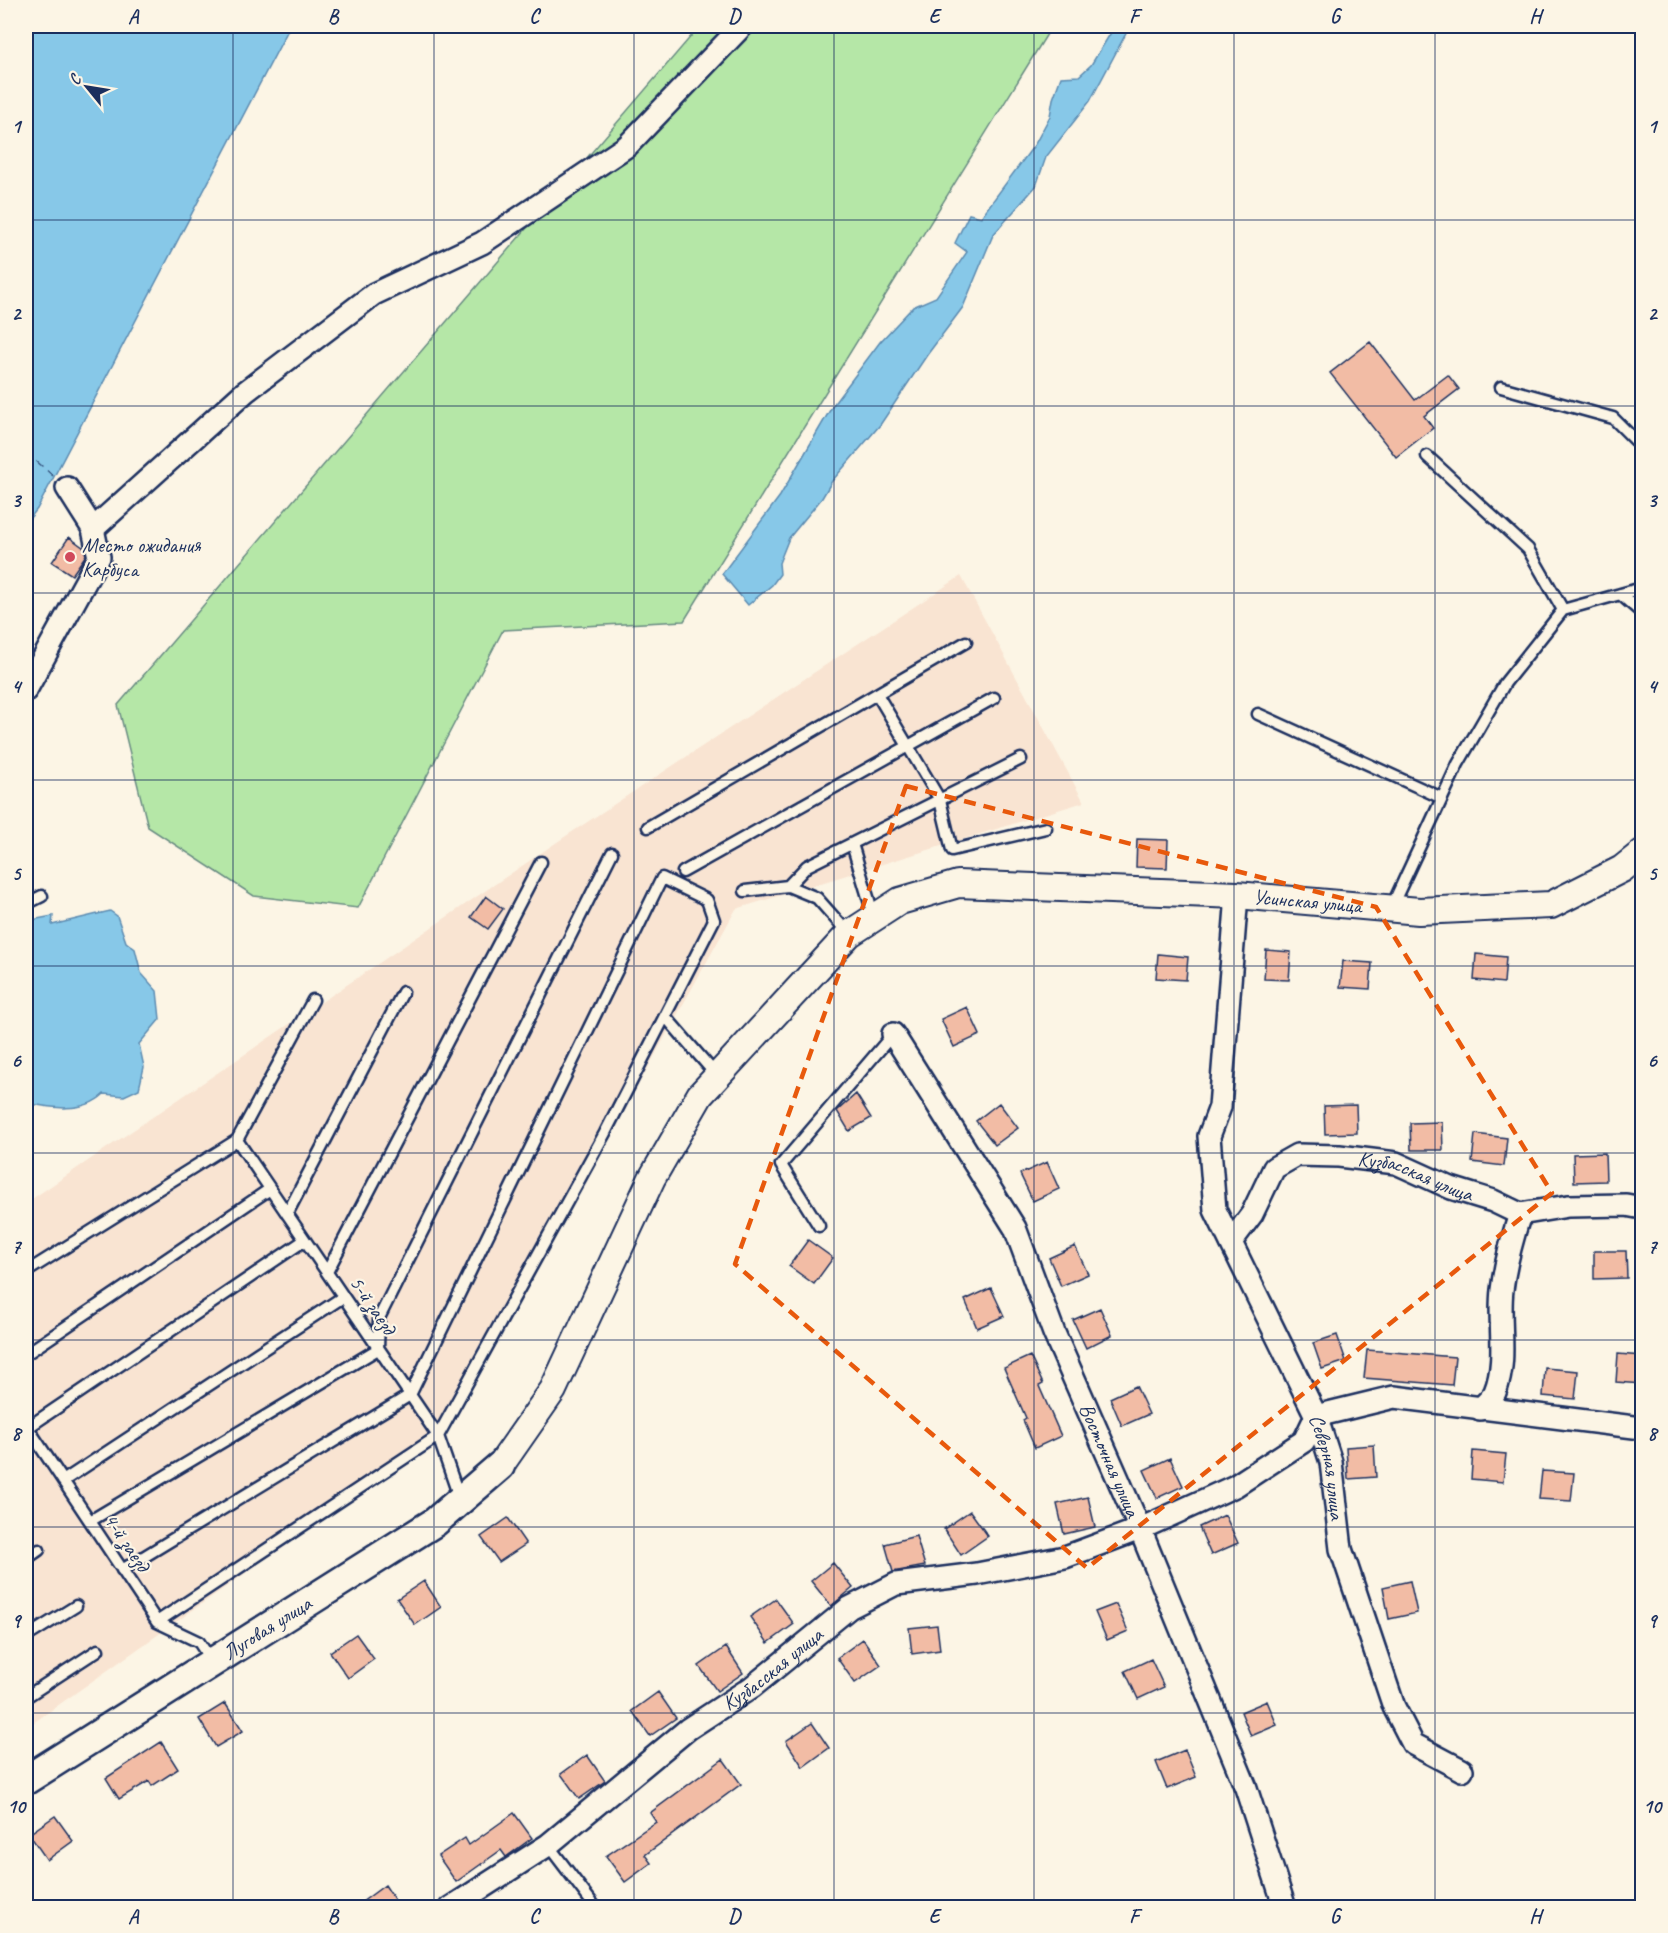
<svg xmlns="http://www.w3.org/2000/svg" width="1668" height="1933" viewBox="0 0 1668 1933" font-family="Caveat,sans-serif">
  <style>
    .built { fill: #f9e4d2 }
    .green { fill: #b5e7a7; stroke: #688b82; stroke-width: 1.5 }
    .water { fill: #87c8e8; stroke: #5c8bb1; stroke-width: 1.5 }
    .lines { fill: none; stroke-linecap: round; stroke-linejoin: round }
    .ferry { stroke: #365580; stroke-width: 1.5; stroke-dasharray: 8 6; stroke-linecap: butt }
    .building { fill: #f2bca5; stroke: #1b2f5e; stroke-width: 1.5 }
    .service-casing { stroke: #1b2f5e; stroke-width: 15 }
    .minor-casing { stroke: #1b2f5e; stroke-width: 26 }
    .tertiary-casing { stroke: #1b2f5e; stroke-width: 30 }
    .secondary-casing { stroke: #1b2f5e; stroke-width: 33 }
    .service { stroke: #fcf5e5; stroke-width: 10 }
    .minor { stroke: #fcf5e5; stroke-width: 21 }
    .tertiary { stroke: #fcf5e5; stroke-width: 26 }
    .secondary { stroke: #fcf5e5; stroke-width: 28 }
    .marked { fill: none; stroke: #e8590c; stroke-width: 4.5; stroke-dasharray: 12 8; stroke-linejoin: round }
    .grid { fill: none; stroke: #1b2f5e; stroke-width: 1.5; stroke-opacity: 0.55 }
    .poi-dot { fill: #d1495b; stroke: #fcf5e5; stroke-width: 2 }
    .labels { text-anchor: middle; stroke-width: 4.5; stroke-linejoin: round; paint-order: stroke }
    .poi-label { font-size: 21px; fill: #1b2f5e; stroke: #fcf5e5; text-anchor: start }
    .street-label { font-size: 21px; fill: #1b2f5e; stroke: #fcf5e5 }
    .neatline { fill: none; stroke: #1b2f5e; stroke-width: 2 }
    .grid-label { font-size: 20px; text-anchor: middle; font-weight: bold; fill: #1b2f5e }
  </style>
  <rect width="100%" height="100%" fill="#fcf5e5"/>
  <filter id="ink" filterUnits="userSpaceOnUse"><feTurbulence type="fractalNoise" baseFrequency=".0167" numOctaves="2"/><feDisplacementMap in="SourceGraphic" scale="12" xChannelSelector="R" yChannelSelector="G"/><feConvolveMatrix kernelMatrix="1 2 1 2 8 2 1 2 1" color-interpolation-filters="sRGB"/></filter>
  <g filter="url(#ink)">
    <path class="built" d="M961 576 1084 802 736 909 446 1431 26 1728V1203L563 838Z"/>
    <path class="green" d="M705 26H1052L684 621 503 630 358 908 254 896 148 827 118 705 693 34Z"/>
    <path class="water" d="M26 26H290L37 509 26 523Z
      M1115 26H1130L1090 101 1046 157 1036 186 993 235 963 307 927 355 880 425 832 481 822 498 789 538 779 563 780 574 772 585 748 605 722 574 780 496 833 405 880 342 913 307 936 297 967 252 955 243 969 214 981 217 1035 144 1050 116 1053 99 1061 77 1079 76 1091 65Z
      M110 911 117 916 126 942 135 949 141 973 157 991 160 1019 139 1044 144 1067 139 1089 124 1096 104 1094C83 1114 52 1108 26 1103V921L53 916 52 925Z"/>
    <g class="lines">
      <path class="ferry" d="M26 452 60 482"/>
    </g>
    <path class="building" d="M1370 342 1415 400 1448 375 1459 389 1424 416 1433 428 1396 457 1330 373Z
      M69 537 84 548 86 555 72 575 52 562Z
      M1137 839 1168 840 1167 868 1136 867Z
      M486 896 503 909 488 929 471 917Z
      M1266 950 1291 952 1289 980 1264 979Z
      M1158 954 1188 957 1186 980 1156 978Z
      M1476 954 1506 957 1504 983 1474 980Z
      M1343 961 1372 963 1370 989 1340 987Z
      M967 1007 980 1035 954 1047 941 1019Z
      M856 1094 871 1118 849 1131 837 1111Z
      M999 1103 1018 1128 995 1145 976 1121Z
      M1356 1105 1357 1133 1325 1134 1324 1106Z
      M1442 1122 1443 1150H1411L1410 1123Z
      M1475 1134 1507 1138 1504 1166 1472 1162Z
      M1605 1153 1606 1181 1574 1182 1573 1154Z
      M1047 1162 1059 1189 1033 1201 1020 1174Z
      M808 1240 833 1258 814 1284 789 1266Z
      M1075 1246 1088 1274 1061 1286 1049 1258Z
      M1594 1251H1626L1627 1278 1594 1279Z
      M991 1288 1004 1316 977 1328 965 1300Z
      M1100 1308 1112 1335 1086 1348 1073 1320Z
      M1337 1335 1346 1361 1322 1369 1313 1343Z
      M1367 1350 1455 1357 1452 1385 1364 1378Z
      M1618 1354 1642 1356V1384L1616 1382Z
      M1030 1356 1043 1384 1039 1386 1061 1436 1035 1448 1023 1420 1026 1418 1004 1368Z
      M1545 1368 1578 1371 1575 1399 1543 1396Z
      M1136 1386 1149 1414 1122 1426 1110 1398Z
      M1374 1445 1376 1477 1348 1479 1346 1447Z
      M1473 1451 1506 1454 1503 1482 1471 1479Z
      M1170 1458 1183 1486 1157 1498 1144 1470Z
      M1542 1471 1574 1473 1571 1501 1539 1499Z
      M1088 1497 1095 1527 1064 1534 1057 1504Z
      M970 1511 988 1536 961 1555 944 1529Z
      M1225 1515 1238 1543 1211 1555 1199 1527Z
      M508 1518 526 1544 499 1562 481 1537Z
      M916 1536 925 1566 893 1572 885 1544Z
      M833 1563 853 1588 831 1606 811 1581Z
      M424 1581 441 1607 415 1625 397 1599Z
      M1410 1581 1417 1613 1389 1619 1383 1587Z
      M776 1599 794 1624 768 1643 750 1617Z
      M1116 1604 1128 1631 1107 1640 1095 1612Z
      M937 1625 940 1650 912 1654 909 1628Z
      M356 1634 374 1659 348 1678 330 1652Z
      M863 1639 881 1665 855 1683 837 1658Z
      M726 1647 743 1673 717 1691 699 1666Z
      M1151 1659 1164 1687 1138 1699 1125 1671Z
      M658 1692 676 1718 650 1736 632 1711Z
      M1267 1701 1277 1725 1251 1736 1241 1712Z
      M225 1703 243 1731 216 1747 199 1719Z
      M812 1723 829 1748 803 1767 786 1741Z
      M161 1742 178 1769 152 1786 149 1781 119 1799 106 1778Z
      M1185 1750 1196 1777 1167 1789 1156 1762Z
      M587 1755 605 1781 579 1799 561 1774Z
      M723 1759 741 1784 645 1855 651 1863 625 1882 606 1856 656 1822 650 1813Z
      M514 1813 532 1838 506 1857 501 1850 456 1882 438 1856 465 1838 469 1845Z
      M55 1816 73 1841 47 1860 29 1834Z
      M385 1885 400 1908H354Z"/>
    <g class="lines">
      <defs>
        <path id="service" d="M1501 387 1613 418 1642 447
          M1427 456 1528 549 1563 610
          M1620 594 1642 613
          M877 694 940 800 952 850 1046 828
          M1258 714 1442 798
          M648 827 966 642
          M852 844 874 917
          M683 872 994 698
          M788 886 807 866 1021 759
          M745 891 788 886 817 898 849 934
          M26 904 42 896
          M1391 908 1458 764 1505 683 1563 610 1642 588
          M665 1016 717 1076
          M237 1140 438 1436 459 1497
          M287 1214 403 992
          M819 1226 781 1165 893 1034
          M26 1272 237 1140 313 1000
          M327 1272 541 862
          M26 1354 270 1189
          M26 1425 157 1622 199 1642 212 1662
          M27 1428 305 1240
          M63 1481 343 1297
          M90 1521 378 1349 379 1318 612 853
          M26 1559 39 1550
          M122 1570 410 1395 662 878 707 900 714 920 605 1133 438 1436 157 1622
          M26 1637 76 1606
          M26 1697 98 1650
          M548 1845 596 1908"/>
        <g id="minor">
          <path d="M93 529 245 392 374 294 482 243 627 146 742 26"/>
          <path d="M26 690 99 557 93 529 67 488"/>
          <path id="s1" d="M1237 895 1220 1107 1209 1136 1215 1210 1316 1416 1331 1462 1341 1549 1394 1707 1413 1744 1462 1770"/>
          <path id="s2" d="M893 1034 1015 1228 1054 1333 1140 1529 1246 1788 1285 1908"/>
          <path id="s3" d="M1231 1242 1252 1214 1274 1168 1297 1155 1339 1156 1396 1163 1451 1188 1493 1201 1520 1214 1568 1206 1626 1205 1642 1208"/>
          <path d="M1480 1409C1485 1404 1492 1398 1495 1392 1508 1360 1498 1323 1502 1290 1505 1264 1512 1239 1520 1214"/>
          <path d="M1316 1416 1394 1397 1642 1428"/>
          <path id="s4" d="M450 1908 548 1845 688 1729 752 1687 849 1608 896 1584 977 1574 1065 1557 1140 1529 1235 1486 1304 1441 1316 1416"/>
        </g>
        <g id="tertiary">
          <path id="s5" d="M500 1466 553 1390 652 1178 700 1095 849 934 900 901 958 884 1237 895 1419 911 1551 905 1622 869 1642 853"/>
        </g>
        <g id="secondary">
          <path id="s6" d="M26 1780 435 1522 500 1466"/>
        </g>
      </defs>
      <use href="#service" class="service-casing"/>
      <use href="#minor" class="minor-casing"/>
      <use href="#tertiary" class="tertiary-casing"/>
      <use href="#secondary" class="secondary-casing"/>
      <use href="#service" class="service"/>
      <use href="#minor" class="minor"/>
      <use href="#tertiary" class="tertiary"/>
      <use href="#secondary" class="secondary"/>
    </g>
  </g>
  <path class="marked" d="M906 786 1376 907 1552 1193 1087 1568 735 1264Z"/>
  <path class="grid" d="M233 26V1908M434 26V1908M634 26V1908M834 26V1908M1034 26V1908M1234 26V1908M1435 26V1908M26 220H1642M26 406H1642M26 593H1642M26 780H1642M26 966H1642M26 1153H1642M26 1340H1642M26 1527H1642M26 1713H1642"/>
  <circle class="poi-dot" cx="70" cy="557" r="6"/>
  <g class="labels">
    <g class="poi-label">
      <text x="82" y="552">Место ожидания<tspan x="82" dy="24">Карбуса</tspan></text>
    </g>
    <g class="street-label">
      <text dy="7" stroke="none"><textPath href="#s5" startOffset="1113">Усинская улица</textPath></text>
      <text dy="7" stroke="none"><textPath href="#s3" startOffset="234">Кузбасская улица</textPath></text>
      <text transform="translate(373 1305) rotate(56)" y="7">5-й заезд</text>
      <text dy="7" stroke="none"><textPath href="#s2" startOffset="480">Восточная улица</textPath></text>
      <text dy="7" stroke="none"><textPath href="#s1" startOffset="600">Северная улица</textPath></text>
      <text transform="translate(127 1542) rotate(56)" y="7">4-й заезд</text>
      <text dy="7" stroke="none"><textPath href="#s6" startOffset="285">Луговая улица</textPath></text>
      <text dy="7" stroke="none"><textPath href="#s4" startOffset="402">Кузбасская улица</textPath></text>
    </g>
  </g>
  <rect width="1668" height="1933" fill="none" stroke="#fcf5e5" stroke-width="66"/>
  <g transform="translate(87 87) rotate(300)" stroke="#fcf5e5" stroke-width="4.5" paint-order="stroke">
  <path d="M0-4.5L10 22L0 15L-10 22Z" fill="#1b2f5e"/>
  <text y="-9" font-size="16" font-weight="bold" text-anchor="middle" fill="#1b2f5e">С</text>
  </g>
  <rect x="33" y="33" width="1602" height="1867" class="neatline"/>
  <g class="grid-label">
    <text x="133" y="23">A</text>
    <text x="333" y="23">B</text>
    <text x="534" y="23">C</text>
    <text x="734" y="23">D</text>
    <text x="934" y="23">E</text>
    <text x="1134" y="23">F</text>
    <text x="1335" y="23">G</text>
    <text x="1535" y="23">H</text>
    <text x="16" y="133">1</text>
    <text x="1652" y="133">1</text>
    <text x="16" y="320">2</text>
    <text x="1652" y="320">2</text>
    <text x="16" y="507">3</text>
    <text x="1652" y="507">3</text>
    <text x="16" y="693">4</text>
    <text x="1652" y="693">4</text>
    <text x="16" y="880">5</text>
    <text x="1652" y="880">5</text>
    <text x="16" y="1067">6</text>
    <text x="1652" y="1067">6</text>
    <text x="16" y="1253">7</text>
    <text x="1652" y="1253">7</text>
    <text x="16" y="1440">8</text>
    <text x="1652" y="1440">8</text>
    <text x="16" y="1627">9</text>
    <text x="1652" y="1627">9</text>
    <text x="16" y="1813">10</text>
    <text x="1652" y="1813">10</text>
    <text x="133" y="1923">A</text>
    <text x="333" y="1923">B</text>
    <text x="534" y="1923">C</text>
    <text x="734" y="1923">D</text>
    <text x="934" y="1923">E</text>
    <text x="1134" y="1923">F</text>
    <text x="1335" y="1923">G</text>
    <text x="1535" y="1923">H</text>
  </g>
</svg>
